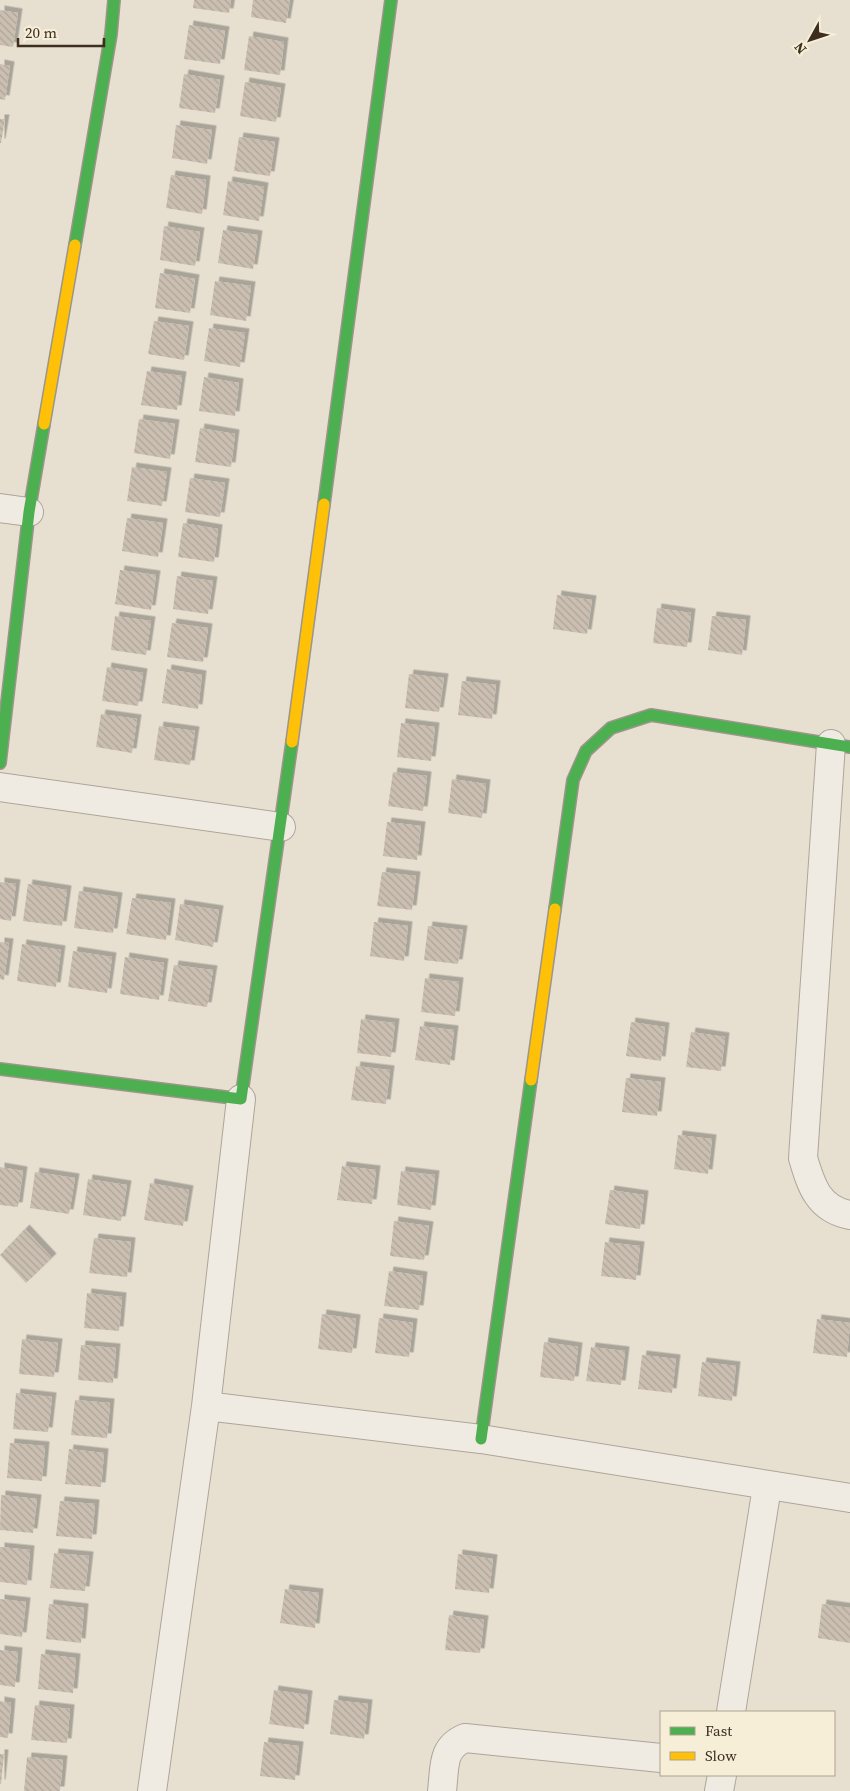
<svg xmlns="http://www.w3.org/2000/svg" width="850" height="1791" viewBox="0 0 850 1791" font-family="'Source Serif 4',serif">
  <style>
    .building { fill: url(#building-back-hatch); filter: url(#shadow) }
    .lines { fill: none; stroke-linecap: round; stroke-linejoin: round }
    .street-casing { stroke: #ada599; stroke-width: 30 }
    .fast-casing { stroke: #9c958a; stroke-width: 14 }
    .slow-casing { stroke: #9c958a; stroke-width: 14 }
    .street { stroke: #efebe3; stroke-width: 28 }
    .fast { stroke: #4caf50; stroke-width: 11 }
    .slow { stroke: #ffc107; stroke-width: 11 }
  </style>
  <defs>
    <pattern id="building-back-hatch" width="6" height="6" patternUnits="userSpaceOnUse" patternTransform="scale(1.25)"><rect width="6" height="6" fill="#cbbfb2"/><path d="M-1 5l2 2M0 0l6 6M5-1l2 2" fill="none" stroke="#afa499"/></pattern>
    <filter id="shadow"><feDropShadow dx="4.5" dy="-4.5" stdDeviation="0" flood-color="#0004"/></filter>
  </defs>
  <rect width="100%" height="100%" fill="#e7e0d1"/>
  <path class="building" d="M194 0H231L229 13 193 8Z
    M253 0H290L286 23 251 17Z
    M0 10 18 13 13 47 0 45Z
    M189 25 225 31 220 64 184 59Z
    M249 36 284 42 280 75 244 70Z
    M0 64 10 66 5 100 0 99Z
    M184 74 220 80 215 113 179 108Z
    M245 82 281 88 276 122 240 116Z
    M0 119H5L1 143H0Z
    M176 125 212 130 207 164 172 158Z
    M239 137 275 142 270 176 234 171Z
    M171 175 206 180 202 214 166 208Z
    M228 181 264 187 259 221 223 215Z
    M164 226 200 232 195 266 160 260Z
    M223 230 258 235 253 269 218 263Z
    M160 273 195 279 190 313 155 308Z
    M215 281 251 286 246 321 210 315Z
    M154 321 189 326 184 360 148 354Z
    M209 328 245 333 240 367 204 361Z
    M147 371 182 376 177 410 141 405Z
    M204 377 239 383 235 416 199 411Z
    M139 419 175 424 170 459 134 453Z
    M200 428 235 434 231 467 195 462Z
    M132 467 167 472 162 506 127 501Z
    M190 478 225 483 220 517 185 512Z
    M127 518 163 523 158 557 122 551Z
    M183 523 218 529 214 562 178 557Z
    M120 570 156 575 151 610 115 604Z
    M177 576 213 581 208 614 173 609Z
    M557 595 592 600 587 634 553 629Z
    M657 608 691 613 687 647 653 643Z
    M115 616 151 621 146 655 111 650Z
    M712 616 746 620 742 655 708 650Z
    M172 623 208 628 203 662 167 657Z
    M107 667 143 673 138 706 102 701Z
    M167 669 202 675 198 709 162 703Z
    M409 674 444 678 439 712 405 708Z
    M462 681 496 685 492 719 458 715Z
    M101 714 137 719 132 753 96 747Z
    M401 723 435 727 431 761 397 757Z
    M159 726 195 731 190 765 154 760Z
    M393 772 427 776 423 811 388 806Z
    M452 779 486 784 482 818 448 813Z
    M387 822 421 826 417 860 383 856Z
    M382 872 416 876 412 910 377 906Z
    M0 882 16 884 11 921 0 919Z
    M28 884 67 890 62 926 23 921Z
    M79 891 118 897 113 933 74 928Z
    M132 898 171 903 166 940 126 934Z
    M180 904 219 910 213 947 175 940Z
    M374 922 408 926 404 961 370 956Z
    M428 926 463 930 458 964 424 960Z
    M0 942 9 943 4 980 0 979Z
    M22 944 61 950 56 987 17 981Z
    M73 951 112 957 107 993 68 987Z
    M125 957 164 963 159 1000 120 994Z
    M174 965 213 970 207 1007 168 1001Z
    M425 978 459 982 455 1016 421 1012Z
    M361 1019 395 1023 391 1057 357 1053Z
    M631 1022 665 1027 661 1061 626 1056Z
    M420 1026 454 1030 450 1065 415 1060Z
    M691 1032 725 1037 721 1071 686 1067Z
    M356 1066 390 1070 386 1104 351 1100Z
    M626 1078 661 1082 657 1116 622 1112Z
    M678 1135 712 1139 708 1174 674 1169Z
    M342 1166 376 1170 372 1204 337 1200Z
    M0 1167 23 1171 18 1207 0 1205Z
    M401 1171 435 1175 431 1210 397 1205Z
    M35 1172 75 1178 69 1214 30 1208Z
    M88 1179 127 1185 121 1221 83 1215Z
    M150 1183 189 1190 183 1226 144 1220Z
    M610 1190 644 1195 640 1229 605 1224Z
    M394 1221 429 1226 424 1260 390 1256Z
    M25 1229 52 1258 26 1283 0 1255Z
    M94 1238 131 1242 127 1277 89 1273Z
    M605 1242 640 1246 636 1280 601 1276Z
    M389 1271 423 1276 419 1310 384 1306Z
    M87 1293 122 1297 119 1331 84 1328Z
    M322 1314 356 1319 352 1353 318 1349Z
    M379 1318 413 1323 409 1357 375 1353Z
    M817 1319 850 1323 847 1357 813 1353Z
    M22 1339 58 1343 54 1377 19 1374Z
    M544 1342 578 1347 574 1381 540 1377Z
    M81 1345 116 1348 113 1383 78 1380Z
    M591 1347 625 1351 621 1385 586 1381Z
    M642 1355 676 1359 672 1393 638 1389Z
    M702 1362 736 1366 732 1401 698 1396Z
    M16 1393 52 1397 48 1432 13 1429Z
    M75 1400 110 1403 107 1438 71 1435Z
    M10 1443 45 1446 42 1481 7 1478Z
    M69 1449 104 1453 101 1487 65 1484Z
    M1 1495 37 1499 33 1533 0 1530Z
    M60 1501 95 1504 92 1539 56 1536Z
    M0 1547 30 1550 27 1585 0 1582Z
    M54 1553 89 1556 85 1591 50 1588Z
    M458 1554 493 1559 489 1593 455 1589Z
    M285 1589 319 1593 315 1628 280 1623Z
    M0 1599 26 1602 22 1637 0 1634Z
    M49 1604 84 1608 81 1643 46 1639Z
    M822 1604 850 1608V1643L818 1638Z
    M449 1615 484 1620 480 1653 445 1650Z
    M0 1650 18 1652 15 1687 0 1685Z
    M41 1654 76 1658 73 1693 38 1689Z
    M274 1690 308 1695 304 1729 269 1724Z
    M334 1700 368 1704 364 1739 330 1734Z
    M0 1701 11 1703 8 1738 0 1737Z
    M35 1705 70 1709 67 1743 31 1740Z
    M264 1742 299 1746 295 1780 260 1776Z
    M0 1754H4L1 1784H0Z
    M27 1757 63 1760 60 1791H24Z"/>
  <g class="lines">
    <defs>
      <path id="street" d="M0 508 29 512
        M831 744 803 1158C811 1185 818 1209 850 1215
        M0 787 281 827
        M206 1406 481 1439 850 1498
        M731 1712 767 1487
        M152 1791 206 1406 241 1099
        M442 1791C445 1768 441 1748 465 1738L661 1758
        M719 1791 722 1775"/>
      <path id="fast" d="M75 245 111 34 114 0
        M324 504 391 0
        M0 763 29 512 44 424
        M555 909 573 780 586 751 611 728 651 715 850 747
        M0 1069 241 1099 292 742
        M481 1439 531 1080"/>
      <path id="slow" d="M44 424 75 245
        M292 742 324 504
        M531 1080 555 909"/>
    </defs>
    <use href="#street" class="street-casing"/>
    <use href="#fast" class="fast-casing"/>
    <use href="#slow" class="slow-casing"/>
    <use href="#street" class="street"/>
    <use href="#fast" class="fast"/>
    <use href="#slow" class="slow"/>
  </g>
  <rect x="660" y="1711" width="175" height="65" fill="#f7eed8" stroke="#ada18e"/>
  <rect x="670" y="1727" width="25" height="8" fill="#4caf50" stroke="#ada18e"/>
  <text x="705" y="1736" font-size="15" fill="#3d2e20">Fast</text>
  <rect x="670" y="1752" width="25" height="8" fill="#ffc107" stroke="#ada18e"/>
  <text x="705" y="1761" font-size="15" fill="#3d2e20">Slow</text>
  <g transform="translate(810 40) rotate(230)" stroke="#f7eed8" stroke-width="4" paint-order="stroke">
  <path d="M0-4L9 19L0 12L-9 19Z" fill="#3d2e20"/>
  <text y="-8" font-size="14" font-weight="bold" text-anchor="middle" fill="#3d2e20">N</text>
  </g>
  <path d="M18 38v8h86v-8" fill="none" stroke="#3d2e20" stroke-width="2.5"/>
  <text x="25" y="38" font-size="15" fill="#3d2e20" stroke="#f7eed8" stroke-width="4" paint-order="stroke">20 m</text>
</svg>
